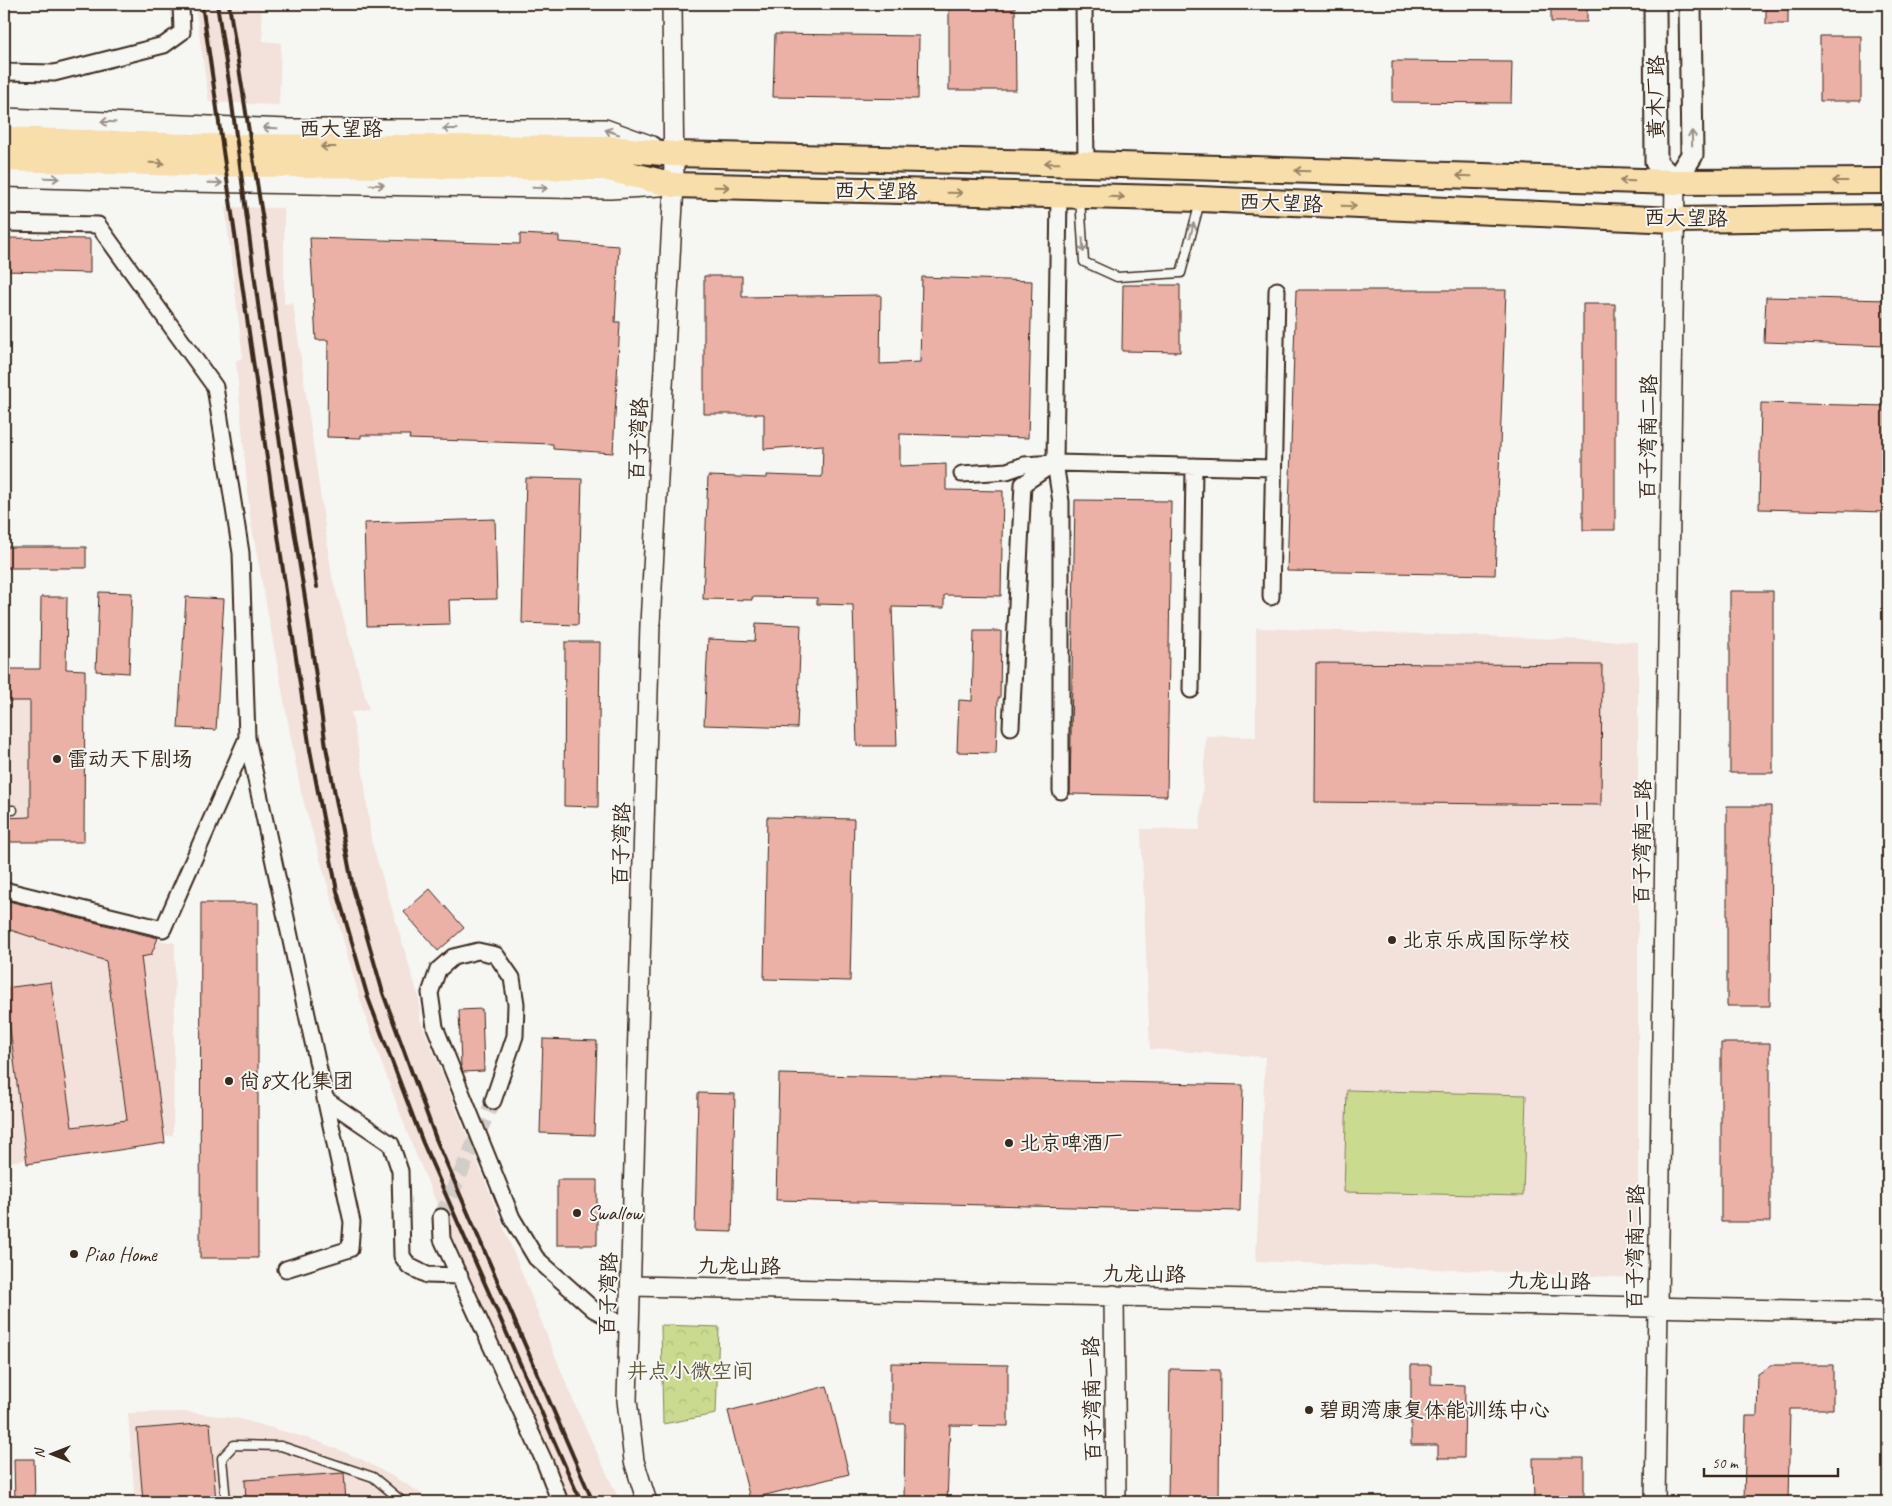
<svg xmlns="http://www.w3.org/2000/svg" width="1892" height="1506" viewBox="0 0 1892 1506" font-family="Caveat,'LXGW WenKai TC',sans-serif">
  <style>
    .built { fill: #f3e1db }
    .park { fill: url(#park-crowns); stroke: #828256 }
    .pitch { fill: #cadb8f; stroke: #828256 }
    .building { fill: #ebb1a6; stroke: #3b2a1e }
    .lines { fill: none; stroke-linecap: round; stroke-linejoin: round }
    .minor-tunnel { stroke: #d1cdc8; stroke-width: 15; stroke-dasharray: 15 8; stroke-linecap: butt }
    .service-casing { stroke: #3b2a1e; stroke-width: 11 }
    .minor-casing { stroke: #3b2a1e; stroke-width: 19 }
    .tertiary-casing { stroke: #3b2a1e; stroke-width: 22 }
    .secondary-casing { stroke: #3b2a1e; stroke-width: 25 }
    .primary-casing { stroke: #3b2a1e; stroke-width: 28 }
    .service { stroke: #f6f6f2; stroke-width: 8 }
    .minor { stroke: #f6f6f2; stroke-width: 15 }
    .tertiary { stroke: #f6f6f2; stroke-width: 19 }
    .secondary { stroke: #f6f6f2; stroke-width: 21 }
    .primary { stroke: #f8deab; stroke-width: 24 }
    .rail { stroke: #3b2a1e; stroke-width: 4 }
    .oneway { stroke: #989088 }
    .oneway2 { stroke: #9a8464 }
    .poi-dot { fill: #3b2a1e; stroke: #f6f6f2; stroke-width: 2 }
    .labels { text-anchor: middle; stroke-width: 4; stroke-linejoin: round; paint-order: stroke }
    .street-label { font-size: 21px; fill: #3b2a1e; stroke: #f6f6f2 }
    .poi-label { font-size: 21px; fill: #3b2a1e; stroke: #f6f6f2; text-anchor: start }
    .park-label { font-size: 21px; fill: #5f563a; stroke: #f6f6f2 }
  </style>
  <defs>
    <pattern id="park-crowns" width="20" height="18" patternUnits="userSpaceOnUse" patternTransform="scale(1.25)"><rect width="20" height="18" fill="#cadb8f"/><path d="M2 6a3 3 0 1 1 6 0M12 15a3 3 0 1 1 6 0" fill="none" stroke="#aebc7b"/></pattern>
  </defs>
  <rect width="100%" height="100%" fill="#f6f6f2"/>
  <filter id="ink" filterUnits="userSpaceOnUse"><feTurbulence type="fractalNoise" baseFrequency=".02" numOctaves="2"/><feDisplacementMap in="SourceGraphic" scale="10" xChannelSelector="R" yChannelSelector="G"/><feConvolveMatrix kernelMatrix="1 2 1 2 8 2 1 2 1" color-interpolation-filters="sRGB"/></filter>
  <g filter="url(#ink)">
    <path class="built" d="M195 4H261L263 41 281 43 279 105 209 102Z
      M225 207 284 208V304L293 303 332 577 369 710 351 712 364 778 371 840 419 998 420 1019 574 1403 620 1502H564L412 1145 382 1064 360 999 301 792 250 517 236 361 243 357Z
      M1256 628 1638 642V1278L1256 1261 1265 1057 1150 1049 1141 829 1200 830 1206 736 1256 737Z
      M4 669 85 670 84 842H4Z
      M4 914 175 943 173 1135 4 1163Z
      M187 1412 240 1419 317 1441 361 1459 406 1484 434 1502H135L128 1413Z"/>
    <path class="park" d="M661 1325 719 1327 716 1414 663 1424Z"/>
    <path class="pitch" d="M1347 1090 1526 1095 1523 1196 1344 1192Z"/>
    <path class="building" d="M949 4H1015L1016 90H949Z
      M1551 4H1587V22H1551Z
      M1766 4H1788V24H1766Z
      M775 34 919 36 918 99 773 97Z
      M1820 36H1861V101H1820Z
      M1392 61 1512 62 1511 103 1392 102Z
      M520 234 559 236V242L619 246 615 322H620L613 453 553 449V444L409 439 410 435H361V438L327 437 328 340H316L310 238 520 244Z
      M4 238 90 239V273L4 271Z
      M704 276H742V297L881 295 880 364 920 362 922 277 1032 281 1028 438 900 434V466L946 464V490L1003 491 1001 596 944 595V608L892 607 897 746H857L853 605 817 604V598L752 597V600L703 599 708 476 767 478V475L822 477 823 445 764 449V414H704Z
      M1123 285H1180V352L1122 351Z
      M1296 290H1506L1495 575 1287 571Z
      M1766 297 1888 300V346L1764 342Z
      M1583 304H1615V530H1583Z
      M1761 403 1888 406V512L1759 509Z
      M526 478 582 479 578 625 522 623Z
      M1075 500 1171 501 1167 796 1070 794Z
      M495 519 497 599 449 600 450 624 367 626 364 523Z
      M4 547H86V568H4Z
      M1730 591H1773V773H1730Z
      M99 592 132 593 129 673 96 671Z
      M41 597H67L66 669 85 670 84 842H4V818L30 817V701H4V669H40Z
      M186 597 224 599 216 730 178 728Z
      M756 623 801 625 797 728 704 725 708 639 755 641Z
      M974 631H1001L1000 698H998L996 753 957 752 959 700 972 701Z
      M565 642H600L598 807 564 806Z
      M1316 663 1602 665 1601 805 1315 802Z
      M1727 806H1771L1770 1006H1727Z
      M767 817 854 819 850 981 764 979Z
      M430 889 464 928 438 951 404 912Z
      M4 900 158 938 151 955 141 957 165 1143 27 1164 5 988 51 982 72 1127 127 1120 106 961 4 928Z
      M201 903H258V1258H200Z
      M482 1009 484 1071 463 1072 461 1066 459 1010Z
      M543 1039 597 1041 594 1135 540 1133Z
      M1721 1043H1770V1222H1721Z
      M779 1074 1243 1085 1240 1211 776 1200Z
      M698 1093 735 1094 732 1232 695 1231Z
      M557 1180H597V1245H557Z
      M891 1363 1008 1365V1426L950 1425 947 1502H904L905 1424H891Z
      M1411 1365H1431V1384L1465 1385 1464 1458H1438V1445H1411Z
      M1772 1365H1833V1409H1790L1788 1502H1744L1746 1416H1757L1758 1374Z
      M1170 1369 1220 1370 1219 1502H1168Z
      M827 1386 849 1474 750 1499 728 1411Z
      M210 1423 216 1502H143L137 1429Z
      M1533 1458H1584V1502H1534Z
      M14 1459H34L35 1502H15Z
      M344 1473 346 1502H246L245 1480Z"/>
    <g class="lines">
      <path class="minor-tunnel" d="M441 1217 493 1101"/>
      <defs>
        <path id="service" d="M1080 198 1084 262 1117 277 1181 273 1200 202
          M4 810H13
          M226 1502 222 1458 234 1445 281 1446 373 1477 403 1502"/>
        <path id="minor" d="M1084 4 1086 164
          M4 72 54 73 164 45 182 32 181 4
          M1059 195 1055 463 1061 502V791
          M4 223 98 225 215 387 241 553 247 738 163 929 4 890
          M962 474 1007 471 1024 465 1055 463 1273 468
          M1271 597 1277 290
          M1191 690 1194 466
          M1011 727 1023 484 1053 464
          M247 738 352 1222 350 1249 286 1269
          M325 1099 391 1144 400 1171 402 1256 409 1266 427 1275 460 1276
          M493 1101 515 1036 516 1004 512 978 496 955 478 951 453 957 438 970 430 993 435 1027 512 1218 536 1258 593 1309 629 1328
          M441 1217 442 1239 545 1463 560 1502"/>
        <path id="tertiary" d="M4 118 289 129H605L652 146
          M4 177 185 182 610 189 660 186
          M631 1286 1888 1312
          M1114 1295 1116 1502
          M647 1502 634 1461 627 1400 650 624 674 185 672 4
          M1655 1502 1675 182"/>
        <path id="secondary" d="M1655 4 1656 162 1675 182 1692 155 1690 4"/>
        <path id="primary" d="M4 139 187 146 607 148 674 154 1086 164 1675 182 1888 181
          M4 159 187 164 605 168 674 185 1201 199 1674 220 1888 217"/>
      </defs>
      <use href="#service" class="service-casing"/>
      <use href="#minor" class="minor-casing"/>
      <use href="#tertiary" class="tertiary-casing"/>
      <use href="#secondary" class="secondary-casing"/>
      <use href="#primary" class="primary-casing"/>
      <use href="#service" class="service"/>
      <use href="#minor" class="minor"/>
      <use href="#tertiary" class="tertiary"/>
      <use href="#secondary" class="secondary"/>
      <use href="#primary" class="primary"/>
      <path class="rail" d="M202 4 287 598 310 750 337 891 368 998 423 1143 581 1502
        M217 4 230 89 260 319 305 598 326 747 353 888 383 993 436 1139 593 1502
        M229 4 263 221 286 394 317 587"/>
    </g>
    <defs><path id="oneway-shaft" d="M-6 0H5M1.5-3L5.5 0L1.5 3" fill="none" stroke-width="1.6" stroke-linecap="round" stroke-linejoin="round" transform="scale(1.25)"/></defs>
    <g class="oneway">
      <use href="#oneway-shaft" transform="translate(108 122) rotate(-178)"/>
      <use href="#oneway-shaft" transform="translate(270 128) rotate(-178)"/>
      <use href="#oneway-shaft" transform="translate(450 129) rotate(-180)"/>
      <use href="#oneway-shaft" transform="translate(612 132) rotate(-161)"/>
      <use href="#oneway-shaft" transform="translate(1692 138) rotate(-91)"/>
      <use href="#oneway-shaft" transform="translate(52 178) rotate(2)"/>
      <use href="#oneway-shaft" transform="translate(215 183) rotate(1)"/>
      <use href="#oneway-shaft" transform="translate(377 185) rotate(1)"/>
      <use href="#oneway-shaft" transform="translate(540 188) rotate(1)"/>
      <use href="#oneway-shaft" transform="translate(1192 230) rotate(-75)"/>
      <use href="#oneway-shaft" transform="translate(1083 245) rotate(86)"/>
    </g>
    <g class="oneway2">
      <use href="#oneway-shaft" transform="translate(328 147) rotate(-180)"/>
      <use href="#oneway-shaft" transform="translate(157 163) rotate(2)"/>
      <use href="#oneway-shaft" transform="translate(1052 163) rotate(-179)"/>
      <use href="#oneway-shaft" transform="translate(1302 171) rotate(-178)"/>
      <use href="#oneway-shaft" transform="translate(1464 176) rotate(-178)"/>
      <use href="#oneway-shaft" transform="translate(1627 181) rotate(-178)"/>
      <use href="#oneway-shaft" transform="translate(1840 181) rotate(180)"/>
      <use href="#oneway-shaft" transform="translate(722 187) rotate(1)"/>
      <use href="#oneway-shaft" transform="translate(955 193) rotate(1)"/>
      <use href="#oneway-shaft" transform="translate(1117 197) rotate(2)"/>
      <use href="#oneway-shaft" transform="translate(1349 206) rotate(2)"/>
    </g>
  </g>
  <g class="poi-dot">
    <circle cx="57" cy="759" r="5"/>
    <circle cx="1392" cy="940" r="5"/>
    <circle cx="229" cy="1081" r="5"/>
    <circle cx="1009" cy="1143" r="5"/>
    <circle cx="577" cy="1213" r="5"/>
    <circle cx="74" cy="1254" r="5"/>
    <circle cx="1309" cy="1410" r="5"/>
  </g>
  <g class="labels">
    <g class="street-label">
      <text transform="translate(1656 97) rotate(-90)" y="7">黄木厂路</text>
      <text x="341" y="136">西大望路</text>
      <text transform="translate(876 191) rotate(1)" y="7">西大望路</text>
      <text transform="translate(1281 203) rotate(2)" y="7">西大望路</text>
      <text transform="translate(1686 218) rotate(1)" y="7">西大望路</text>
      <text transform="translate(1648 437) rotate(-89)" y="7">百子湾南二路</text>
      <text transform="translate(638 439) rotate(-87)" y="7">百子湾路</text>
      <text transform="translate(1642 842) rotate(-89)" y="7">百子湾南二路</text>
      <text transform="translate(621 844) rotate(-88)" y="7">百子湾路</text>
      <text transform="translate(1635 1247) rotate(-89)" y="7">百子湾南二路</text>
      <text transform="translate(739 1266) rotate(1)" y="7">九龙山路</text>
      <text transform="translate(1144 1274) rotate(1)" y="7">九龙山路</text>
      <text transform="translate(1549 1281) rotate(1)" y="7">九龙山路</text>
      <text transform="translate(608 1294) rotate(-88)" y="7">百子湾路</text>
      <text transform="translate(1092 1399) rotate(-91)" y="7">百子湾南一路</text>
    </g>
    <g class="poi-label">
      <text x="67" y="766">雷动天下剧场</text>
      <text x="1402" y="947">北京乐成国际学校</text>
      <text x="239" y="1088">尚8文化集团</text>
      <text x="1019" y="1150">北京啤酒厂</text>
      <text x="587" y="1220">Swallow</text>
      <text x="84" y="1261">Piao Home</text>
      <text x="1319" y="1417">碧朗湾康复体能训练中心</text>
    </g>
    <g class="park-label">
      <text x="690" y="1378">井点小微空间</text>
    </g>
  </g>
  <rect width="1892" height="1506" fill="none" stroke="#f6f6f2" stroke-width="20"/>
  <rect x="10" y="10" width="1872" height="1486" fill="none" stroke="#3b2a1e" stroke-width="2" filter="url(#ink)"/>
  <g transform="translate(52 1454) rotate(270)" stroke="#f6f6f2" stroke-width="4" paint-order="stroke">
  <path d="M0-4L9 19L0 12L-9 19Z" fill="#3b2a1e"/>
  <text y="-8" font-size="14" font-weight="bold" text-anchor="middle" fill="#3b2a1e">N</text>
  </g>
  <path d="M1704 1468v8h134v-8" fill="none" stroke="#3b2a1e" stroke-width="2.5"/>
  <text x="1712" y="1468" font-size="15" fill="#3b2a1e" stroke="#f6f6f2" stroke-width="4" paint-order="stroke">50 m</text>
</svg>
